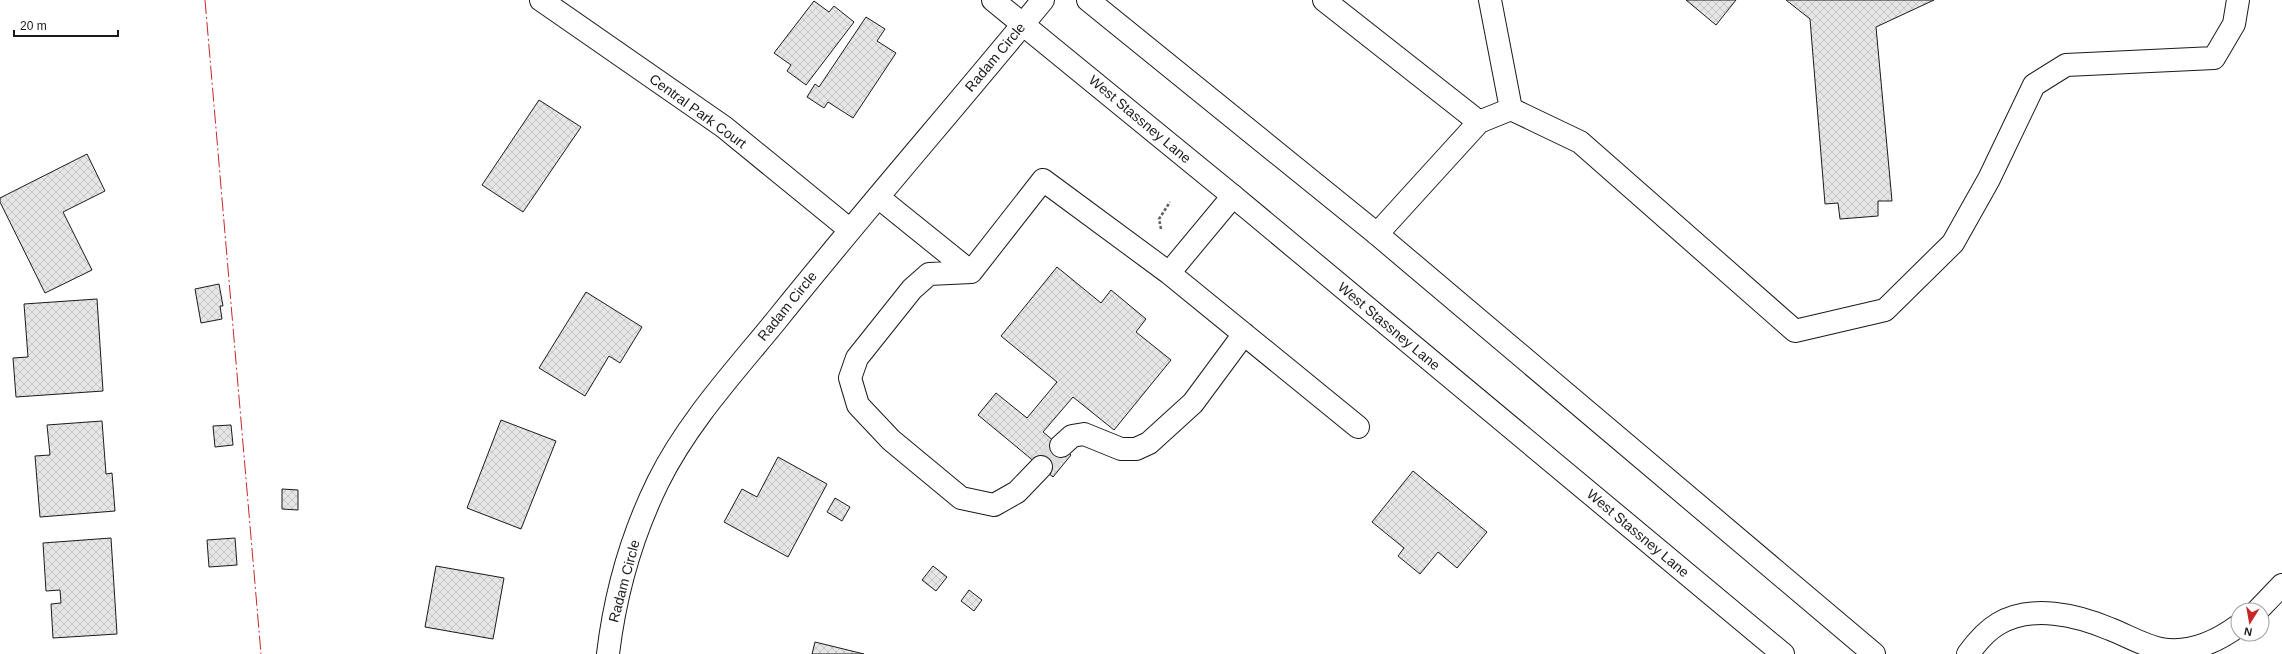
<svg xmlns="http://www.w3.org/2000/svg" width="2282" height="654" viewBox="0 0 2282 654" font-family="Arial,sans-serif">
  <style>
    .building { fill: url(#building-cross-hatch); stroke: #1a1a1a }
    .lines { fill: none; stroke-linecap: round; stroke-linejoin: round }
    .minor-tunnel { stroke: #ddd; stroke-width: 22; stroke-dasharray: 22 11; stroke-linecap: butt }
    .minor-casing { stroke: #1a1a1a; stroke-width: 24 }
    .major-casing { stroke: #1a1a1a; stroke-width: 24 }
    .path { stroke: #5f5f5f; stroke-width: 2.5; stroke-dasharray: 3 2; stroke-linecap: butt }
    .minor { stroke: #fff; stroke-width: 22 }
    .major { stroke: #fff; stroke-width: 22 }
    .power { stroke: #c62828; stroke-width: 1; stroke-dasharray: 14 3 2 3; stroke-linecap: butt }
    .labels { text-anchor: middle; stroke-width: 3; stroke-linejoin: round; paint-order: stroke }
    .street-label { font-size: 14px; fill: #1a1a1a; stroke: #fff }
  </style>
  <defs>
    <pattern id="building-cross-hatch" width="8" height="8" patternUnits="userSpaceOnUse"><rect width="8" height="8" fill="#e6e6e6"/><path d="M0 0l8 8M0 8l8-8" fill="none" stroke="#c5c5c5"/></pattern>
  </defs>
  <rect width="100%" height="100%" fill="#fff"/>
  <path class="building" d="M1686 0H1736L1716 25Z
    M1786 0H1934L1876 27 1892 201H1878V216L1840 219 1838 203 1825 204 1810 19Z
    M814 1 829 12 834 6 854 22 806 85 787 71 791 65 774 53Z
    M866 17 885 29 877 41 896 53 853 118 828 102 824 108 807 97 815 84 819 87Z
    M539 100 581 127 523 212 482 185Z
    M87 154 105 191 63 212 92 270 45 293 0 202V198Z
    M1057 267 1101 303 1111 290 1146 319 1136 332 1171 360 1114 430 1073 397 1043 432 1071 455 1053 477 978 415 996 393 1027 418 1057 382 1001 336Z
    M219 284 223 306H220L222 319 201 323 195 289Z
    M586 292 642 327 620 363 609 356 585 396 539 368Z
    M97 299 103 391 16 397 13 358 28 357 24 304Z
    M501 420 556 441 521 529 467 508Z
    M102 421 106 474 112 473 115 511 40 517 35 456 50 455 47 425Z
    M231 425 233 445 215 447 213 426Z
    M778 457 827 484 788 557 724 522 742 489 757 497Z
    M1413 471 1487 532 1457 568 1438 552 1420 574 1398 556 1404 548 1372 522Z
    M282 489 298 490V510L282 509Z
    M835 498 850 507 842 521 827 512Z
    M111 538 117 634 53 638 51 604 61 603 60 590 46 591 43 543Z
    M235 538 237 565 209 567 207 540Z
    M436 566 504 578 493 639 425 627Z
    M933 566 947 577 936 591 922 580Z
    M969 590 982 600 974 611 961 601Z
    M815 642 864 654H812Z"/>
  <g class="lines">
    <path class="minor-tunnel" d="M1041 467 1061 446"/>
    <defs>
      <path id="minor" d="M541 0 724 127 849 229
        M1324 0 1479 122
        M1490 0 1511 109
        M878 197 971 272 1043 180 1169 273 1358 427
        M1377 234 1479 122 1511 109 1580 142 1795 331 1885 310 1953 243 1989 179 2034 85 2066 65 2214 58 2234 24 2238 0
        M971 272 929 274 912 289 857 358 850 378 858 405 891 440 961 498 994 505 1017 492 1041 467
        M1169 273 1233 196
        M1061 446 1072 436 1084 434 1121 449H1136L1149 443 1193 403 1244 334
        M2258 610 2282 585
        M608 654C615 595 632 535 658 482 688 421 737 369 779 317 865 210 956 106 1043 0
        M1968 654C1976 643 1986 631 1998 624 2031 604 2077 615 2110 629 2126 635 2144 646 2161 649 2189 654 2216 642 2238 626"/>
      <path id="major" d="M993 0 1233 196 1783 654
        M1088 0 1377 234 1874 654"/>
    </defs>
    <use href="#minor" class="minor-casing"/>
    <use href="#major" class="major-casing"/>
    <path class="path" d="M1161 229 1159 219 1170 202"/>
    <use href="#minor" class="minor"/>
    <use href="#major" class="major"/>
    <path class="power" d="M205 0 261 654"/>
  </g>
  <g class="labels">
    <g class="street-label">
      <text transform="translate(995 57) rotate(-50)" y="5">Radam Circle</text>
      <text transform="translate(698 111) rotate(36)" y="5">Central Park Court</text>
      <text transform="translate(1140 119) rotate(40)" y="5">West Stassney Lane</text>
      <text transform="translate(787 306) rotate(-51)" y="5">Radam Circle</text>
      <text transform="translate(1389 326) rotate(40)" y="5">West Stassney Lane</text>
      <text transform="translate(1638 533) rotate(40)" y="5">West Stassney Lane</text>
      <text transform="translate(624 581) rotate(-75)" y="5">Radam Circle</text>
    </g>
  </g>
  <g transform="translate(2250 622) rotate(191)"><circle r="19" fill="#ffffff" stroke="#a3a3a3"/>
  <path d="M0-3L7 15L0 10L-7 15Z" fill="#c62828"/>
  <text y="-6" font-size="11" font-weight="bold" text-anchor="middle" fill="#1a1a1a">N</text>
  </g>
  <path d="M14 30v6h104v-6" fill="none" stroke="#1a1a1a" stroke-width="2"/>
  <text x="20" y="30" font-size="12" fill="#1a1a1a" stroke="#ffffff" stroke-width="3" paint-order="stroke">20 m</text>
</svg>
